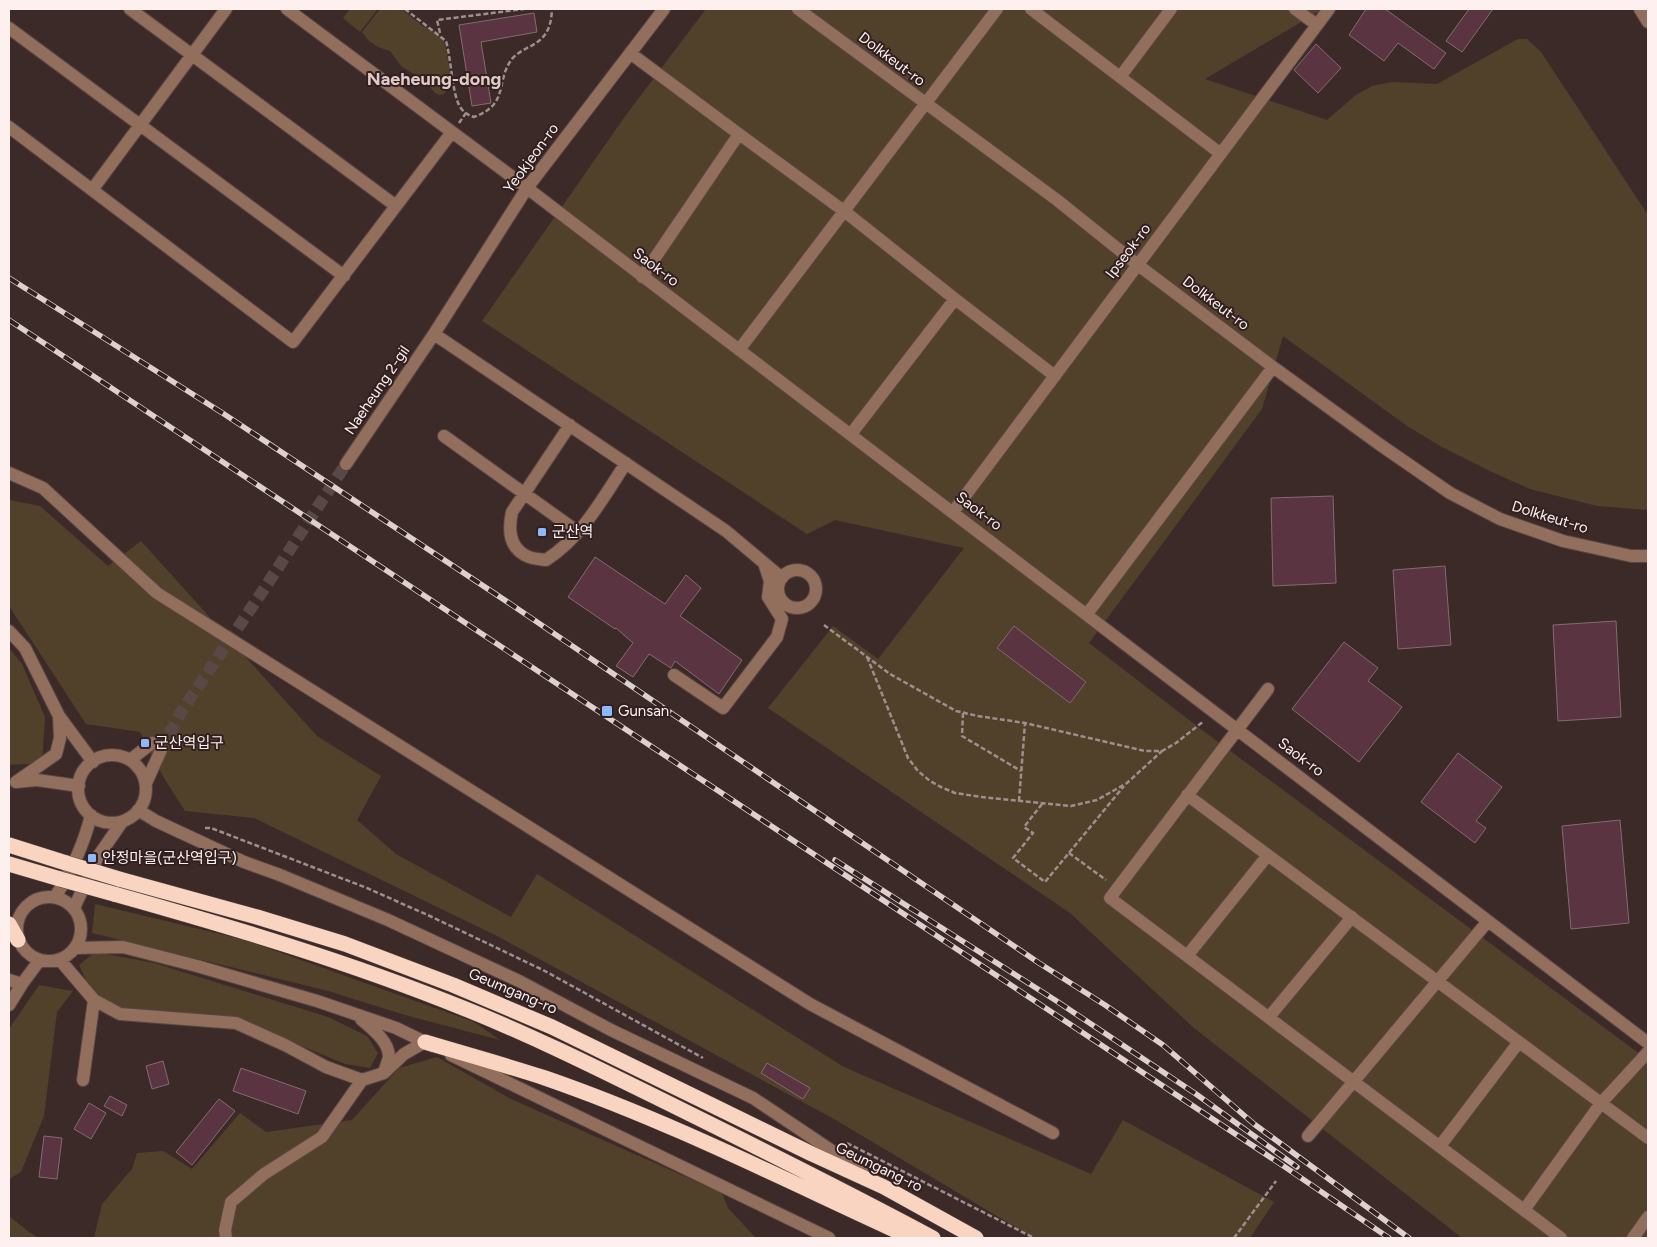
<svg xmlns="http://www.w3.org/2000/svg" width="1657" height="1247" viewBox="0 0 1657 1247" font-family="Figtree,'Noto Sans KR',sans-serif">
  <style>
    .green { fill: #52412a }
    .building { fill: #5b3441; stroke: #816c72 }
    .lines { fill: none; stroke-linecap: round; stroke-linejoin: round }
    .minor-tunnel { stroke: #594846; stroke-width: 12; stroke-dasharray: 12 6; stroke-linecap: butt }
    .minor-casing { stroke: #574644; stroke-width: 14 }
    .highway-casing { stroke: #574644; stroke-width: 16 }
    .path { stroke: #9e8f8e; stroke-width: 2.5; stroke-dasharray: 5 2.5; stroke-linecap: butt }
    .minor { stroke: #926e5c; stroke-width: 12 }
    .highway { stroke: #f8d4c1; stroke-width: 15 }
    .rail-casing { stroke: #ded0cf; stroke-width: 5.5 }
    .rail { stroke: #31201f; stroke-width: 4; stroke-dasharray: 11; stroke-linecap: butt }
    .highway-bridge-casing { stroke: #574644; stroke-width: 16; stroke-linecap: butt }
    .highway-bridge { stroke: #f8d4c1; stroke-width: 15 }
    .poi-dot { fill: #8db9fc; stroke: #31201f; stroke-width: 2 }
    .labels { text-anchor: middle; stroke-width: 4; stroke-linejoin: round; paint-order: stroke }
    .street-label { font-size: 15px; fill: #fdf0ef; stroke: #31201f }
    .poi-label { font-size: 15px; fill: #fdf0ef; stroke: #31201f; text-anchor: start }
    .quarter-label { font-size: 18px; font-weight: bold; fill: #e2cac8; stroke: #31201f }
  </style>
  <rect width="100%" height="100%" fill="#3c2a28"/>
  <path class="green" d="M350 9H378L360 32 343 18Z
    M380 9H402L422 26 432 29 441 37 444 41 447 53 451 80 450 87 444 94 439 95 434 92 424 80 402 67 390 51 378 47 369 41 362 32Z
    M706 9H1323L1205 79 1327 120 1356 95 1372 86 1392 82 1437 84 1518 39H1527L1541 52 1648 215V510L1597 506 1530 489 1490 471 1442 447 1407 426 1283 336 1262 409 1089 643 1206 733 1648 1060V1238H1462L1194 1028 1070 913 768 708 833 626 878 659 964 548 835 520 807 534 482 321 626 115Z
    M9 500 40 506 108 566 141 541 317 736 381 776 357 820 396 854 511 917 537 874 844 1067 1091 1174 1123 1120 1274 1202 1250 1238H1034L834 1119 499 937 254 818 185 811 164 778 140 732 86 724 9 606Z
    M9 648 22 664 45 717 42 763 9 765Z
    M95 904 245 940 474 1022 500 1040 405 1015 328 991 92 933Z
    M95 952 154 963 328 1017 367 1036 378 1053 370 1068 345 1064 242 1021 121 1010 92 992 79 965Z
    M39 985 73 991 57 1012 44 1116 21 1172 9 1179V1029Z
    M437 1057 511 1099 722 1193 728 1208 756 1238H94L102 1204 132 1169 137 1153 163 1151 192 1169 240 1113 266 1132 352 1120 399 1068Z
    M9 1216 29 1232 39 1238H9Z"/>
  <path class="building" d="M1366 9H1385L1446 53 1434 69 1398 43 1384 61 1349 35Z
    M1469 9H1493L1462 52 1446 41Z
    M534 13 537 32 481 42 491 103 472 106 459 25Z
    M1316 44 1341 68 1318 93 1294 70Z
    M1333 496 1336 583 1273 586 1271 498Z
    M595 557 665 604 686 575 701 588 680 616 742 660 719 694 675 661 671 668 649 654 633 677 616 666 633 643 616 628 615 629 568 597Z
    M1445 566 1451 645 1398 649 1393 570Z
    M1616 621 1621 717 1558 721 1553 625Z
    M1014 626 1086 682 1070 703 997 648Z
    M1344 642 1378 668 1368 681 1402 707 1359 762 1292 709Z
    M1458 753 1502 787 1476 821 1486 828 1475 843 1421 802Z
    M1620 820 1629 923 1571 929 1562 826Z
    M163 1061 169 1084 152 1089 146 1066Z
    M767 1063 810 1088 803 1099 761 1073Z
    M241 1068 306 1091 298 1114 233 1091Z
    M110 1096 127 1105 122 1116 104 1106Z
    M219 1099 235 1111 192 1165 176 1152Z
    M89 1103 106 1113 91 1139 74 1129Z
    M44 1136 62 1138 57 1179 39 1177Z"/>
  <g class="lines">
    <path class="minor-tunnel" d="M161 750 181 712 262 592 346 464"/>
    <defs>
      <path id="minor" d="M130 9 396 206
        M287 9 527 188 1648 1043
        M798 9 1057 200 1138 265 1273 367 1379 444 1450 493 1500 519 1563 541 1631 556H1648
        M1031 9 1120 77 1171 9
        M1295 9 1317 25
        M1640 9 1648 22
        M9 28 344 276
        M630 53 739 134
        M1120 77 1221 154
        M9 127 293 342 452 132
        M92 190 226 9
        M642 277 739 134 844 211 955 299 851 434
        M955 299 1055 376
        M434 334 726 531 782 578
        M739 350 997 9
        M570 425 512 512C508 530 509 549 529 557 534 559 541 559 546 560 582 537 603 498 626 463
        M444 436 578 532
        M346 464 434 334 527 188 664 9
        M9 473 43 488 157 593 810 1004 1053 1133
        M953 512 1329 9
        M778 589a19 19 0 1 1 38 0a19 19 0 1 1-38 0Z
        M1087 614 1273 367
        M9 631 25 648 59 716 93 762
        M674 675 723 708 777 637 782 619 768 597 770 581 764 563
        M1268 689 1110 898 1561 1238
        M78 789a34 34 0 1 1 68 0a34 34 0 1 1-68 0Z
        M130 760 152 743
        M16 782 56 754 60 738 59 716
        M16 782 37 780 79 786
        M146 783 161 750
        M1187 795 1648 1138
        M138 810 156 821 244 862 280 875 388 920 519 981 611 1030 753 1098 862 1171
        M17 929a32 32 0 1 1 64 0a32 32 0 1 1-64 0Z
        M55 897C71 872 84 844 91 815
        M74 908 97 858 122 822
        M76 948 123 947 197 966 317 1001 396 1028 433 1046
        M1187 956 1268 855
        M60 960 94 1000 120 1014 236 1023 285 1045 326 1067 362 1080
        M9 980 22 984
        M9 1005 22 984 39 961
        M1269 1017 1352 917
        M361 1019C372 1029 389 1041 389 1057 388 1062 385 1068 384 1073
        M451 1055 829 1238
        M83 1080 94 1000
        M1308 1136 1488 921
        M1440 1146 1519 1042
        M1524 1210 1601 1103 1648 1052
        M226 1238 225 1230 231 1202 264 1174 322 1137 362 1080 384 1073 404 1054 425 1042
        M1633 1238 1648 1217"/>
      <path id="highway" d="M9 845 66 863
        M9 864 60 879
        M119 879 257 917 345 944 453 985 552 1027 812 1154 884 1187 976 1238
        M114 894C232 927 349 962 463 1008 536 1037 607 1073 678 1108 763 1150 849 1193 933 1238
        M9 924 18 940
        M425 1042C465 1054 505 1065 545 1078 670 1121 791 1183 912 1238"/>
    </defs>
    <use href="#minor" class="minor-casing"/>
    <use href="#highway" class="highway-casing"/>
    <path class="path" d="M405 9 446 41C451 58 452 91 459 105 462 111 467 115 474 117 510 104 495 81 512 59 516 54 522 51 527 48 546 39 551 29 552 9
      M440 33 437 20 524 9
      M459 123 466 113
      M824 625 890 674 956 711 978 716 1025 723 1145 751H1162L1176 743 1204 721
      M867 657 908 758 918 771 930 781 941 787 955 793 982 797 1071 806 1097 800 1127 783 1162 751
      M963 713 962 736 1021 771
      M1019 801 1025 723
      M1042 804 1024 827 1033 833 1013 858 1045 882 1124 786
      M205 828H211L367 888 432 917 543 970 703 1058
      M1069 853 1106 880
      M847 1143 1034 1238
      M1234 1238 1276 1181"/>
    <use href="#minor" class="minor"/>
    <use href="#highway" class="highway"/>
    <defs>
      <path id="rail" d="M9 278 224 414 512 605 1039 963 1105 1005 1163 1045 1254 1124 1409 1238
        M9 320 1285 1167 1389 1238
        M835 860 1055 1000 1196 1094 1297 1167"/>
    </defs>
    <use href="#rail" class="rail-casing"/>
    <use href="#rail" class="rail"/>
    <defs>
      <path id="highway-bridge" d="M66 863 119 879
        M60 879 114 894"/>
    </defs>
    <use href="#highway-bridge" class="highway-bridge-casing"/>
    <use href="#highway-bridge" class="highway-bridge"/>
  </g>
  <g class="poi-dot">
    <rect x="537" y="527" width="10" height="10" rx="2.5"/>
    <rect x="601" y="705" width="12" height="12" rx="2.5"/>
    <rect x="140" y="738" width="10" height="10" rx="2.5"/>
    <rect x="87" y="853" width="10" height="10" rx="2.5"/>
  </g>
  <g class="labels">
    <g class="street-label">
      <text transform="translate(892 59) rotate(37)" y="5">Dolkkeut-ro</text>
      <text transform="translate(531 158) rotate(-54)" y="5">Yeokjeon-ro</text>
      <text transform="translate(1128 251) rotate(-53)" y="5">Ipseok-ro</text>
      <text transform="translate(656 267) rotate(37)" y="5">Saok-ro</text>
      <text transform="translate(1216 303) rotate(37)" y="5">Dolkkeut-ro</text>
      <text transform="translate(377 390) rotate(-56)" y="5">Naeheung 2-gil</text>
      <text transform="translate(979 511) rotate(37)" y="5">Saok-ro</text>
      <text transform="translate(1550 517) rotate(17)" y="5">Dolkkeut-ro</text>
      <text transform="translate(1301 757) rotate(37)" y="5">Saok-ro</text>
      <text transform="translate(513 991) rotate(23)" y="5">Geumgang-ro</text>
      <text transform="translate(879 1167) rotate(26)" y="5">Geumgang-ro</text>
    </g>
    <g class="poi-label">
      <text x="552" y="537">군산역</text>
      <text x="618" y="716">Gunsan</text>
      <text x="155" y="748">군산역입구</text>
      <text x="102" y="863">안정마을(군산역입구)</text>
    </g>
    <g class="quarter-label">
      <text x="434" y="85">Naeheung-dong</text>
    </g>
  </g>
  <rect width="1657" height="1247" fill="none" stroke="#fdf0ef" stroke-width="20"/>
</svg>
